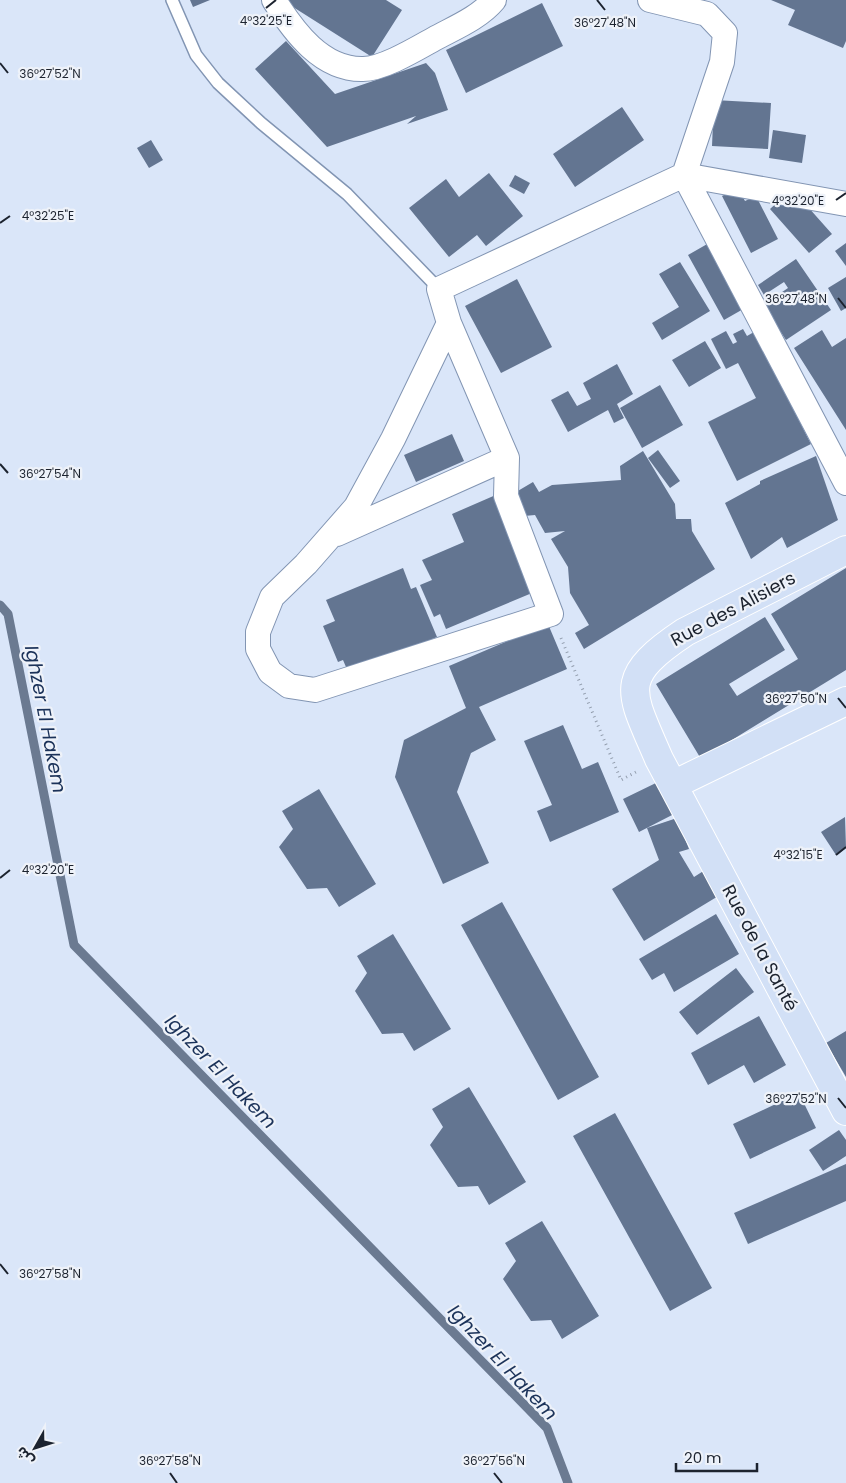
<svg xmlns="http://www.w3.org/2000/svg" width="846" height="1483" viewBox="0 0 846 1483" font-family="Poppins,'Noto Sans Arabic',sans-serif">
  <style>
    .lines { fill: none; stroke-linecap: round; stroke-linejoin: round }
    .stream { stroke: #6b7a91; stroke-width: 9 }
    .building { fill: #637591 }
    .lane-casing { stroke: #8295b3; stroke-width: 14 }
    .street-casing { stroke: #8295b3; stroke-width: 26 }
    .primary-casing { stroke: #fff; stroke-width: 30 }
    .path { stroke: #939eae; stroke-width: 3; stroke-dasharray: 1 4; stroke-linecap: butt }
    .lane { stroke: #fff; stroke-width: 11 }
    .street { stroke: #fff; stroke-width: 24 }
    .primary { stroke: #d2e0f6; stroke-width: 28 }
    .ticks { fill: none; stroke: #1c232f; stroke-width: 2 }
    .labels { text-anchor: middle; stroke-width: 4.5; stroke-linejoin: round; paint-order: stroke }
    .street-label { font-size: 18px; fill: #1c232f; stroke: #eef2f9 }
    .water-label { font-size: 19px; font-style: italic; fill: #1b3259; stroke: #eef2f9 }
    .ticks-label { font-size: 12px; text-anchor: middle; fill: #1c232f; stroke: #eef2f9; stroke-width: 4.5; stroke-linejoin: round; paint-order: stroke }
  </style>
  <rect width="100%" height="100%" fill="#dae6f9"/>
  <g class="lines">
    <path class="stream" d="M0 605 8 614 74 945 547 1428 568 1483"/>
  </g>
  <path class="building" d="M190 0H210L193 7Z
    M282 0H386L402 10 372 57Z
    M771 0H846V41L843 48 788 25 795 10Z
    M542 3 563 46 466 93 446 50Z
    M286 41 335 94 426 63 435 73 448 110 407 124 416 116 327 147 255 69Z
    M714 100 771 103 768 149 712 146Z
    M622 107 644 140 575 187 553 154Z
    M773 130 806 135 802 163 769 158Z
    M151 140 163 160 149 168 137 148Z
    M489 173 523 216 486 246 477 235 449 257 409 208 446 179 459 197Z
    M515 175 530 183 524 194 509 186Z
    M738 188 745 201 756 196 778 239 751 253 722 196Z
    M792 189 832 234 809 253 770 209Z
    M709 243 745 308 724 320 688 255Z
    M846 243V266L835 251Z
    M796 259 831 310 786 340 763 305 788 288 784 282 764 295 758 285Z
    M680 262 710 311 662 340 652 323 679 307 659 274Z
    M846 277V308L841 311 828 288Z
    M517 279 552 347 501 373 465 306Z
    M743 329 747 336 754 332 811 444 737 481 708 422 756 398 738 363 726 369 711 339 726 331 733 344 737 342 733 334Z
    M822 330 832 347 846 338V430L794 348Z
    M705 341 721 368 689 387 672 360Z
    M617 364 633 394 617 404 624 418 614 423 608 410 568 432 551 400 568 391 577 406 591 399 583 383Z
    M660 385 683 425 642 448 620 408Z
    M452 434 464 461 416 482 404 455Z
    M658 450 680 481 670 488 648 458Z
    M643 451 675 504 676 519H691L692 531 715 569 584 649 575 633 589 625 570 593 568 567 551 539 565 531 545 533 535 515 524 516 511 495 533 482 539 492 552 485 621 480 620 466Z
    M816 456 838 520 787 548 782 537 751 559 725 503 760 484V481Z
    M498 494 532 593 446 629 440 614 434 617 420 585 432 580 422 560 464 542 452 514Z
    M403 568 411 589 416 587 437 637 349 674 343 660 338 662 323 626 335 621 326 600Z
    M846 568V670L701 759 656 684 765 617 785 650 729 684 737 696 798 659 771 614Z
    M548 624 567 669 479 707 496 740 471 753 457 792 489 863 443 884 395 777 404 740 466 708 449 666Z
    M563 725 582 769 598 762 619 812 550 842 537 811 552 805 524 741Z
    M660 781 676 813 639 832 623 799Z
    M319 789 376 884 339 907 327 888 307 889 279 847 293 829 282 811Z
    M845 817 846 848 836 855 821 832Z
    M677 818 689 849 679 852 694 877 705 870 720 895 644 941 612 889 659 860 647 828Z
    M502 902 599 1077 558 1100 461 925Z
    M716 914 739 954 674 992 664 973 652 980 639 959Z
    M393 934 451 1029 414 1051 403 1033 382 1034 355 991 367 973 357 956Z
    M736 968 754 992 697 1035 679 1012Z
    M759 1016 786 1065 754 1083 744 1065 708 1085 691 1053Z
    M846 1031V1077L826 1043Z
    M469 1087 526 1182 489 1205 478 1186 458 1187 430 1145 443 1127 432 1109Z
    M799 1093 816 1128 750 1159 733 1124Z
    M615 1113 712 1288 670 1311 573 1136Z
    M839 1130 846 1140V1156L823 1171 809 1150Z
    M846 1164V1201L748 1244 734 1213Z
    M542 1221 599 1316 562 1339 551 1320 531 1321 503 1279 516 1261 505 1243Z"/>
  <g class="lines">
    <defs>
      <path id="lane" d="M172 0 196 55 218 83 261 123 347 194 439 289"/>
      <path id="street" d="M274 0C294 32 322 70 363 69 383 69 416 49 434 39 454 28 479 18 494 0
        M650 0 707 14 725 33 722 62 684 175 846 483
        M449 323 393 439 356 507 306 564 272 597 258 632V649L270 672 289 686 315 690 551 614 506 496 507 458 449 323 439 289 684 175 846 204
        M337 534 507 458"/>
      <path id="primary" d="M846 550 685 632C616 678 630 691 659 759L846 1111
        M673 785 846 701"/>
    </defs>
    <use href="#lane" class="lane-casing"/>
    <use href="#street" class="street-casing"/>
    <use href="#primary" class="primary-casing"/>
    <path class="path" d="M561 638 621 780 636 772"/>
    <use href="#lane" class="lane"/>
    <use href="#street" class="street"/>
    <use href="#primary" class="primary"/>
  </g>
  <path class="ticks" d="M597 0 605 10M266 8 276 0M0 63 8 73M836 200 846 193M0 223 10 216M838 298 846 308M0 464 8 473M838 698 846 708M836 855 846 847M0 878 10 870M838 1098 846 1108M0 1264 8 1274M170 1473 177 1483M494 1473 502 1483"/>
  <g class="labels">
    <g class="street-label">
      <text transform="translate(733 609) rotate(-28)" y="6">Rue des Alisiers</text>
      <text transform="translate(760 948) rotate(62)" y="6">Rue de la Santé</text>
    </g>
    <g class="water-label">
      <text transform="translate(46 719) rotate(79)" y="7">Ighzer El Hakem</text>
      <text transform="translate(221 1071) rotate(46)" y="7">Ighzer El Hakem</text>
      <text transform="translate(503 1362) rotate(47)" y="7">Ighzer El Hakem</text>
    </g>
  </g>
  <g class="ticks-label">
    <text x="266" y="25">4°32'25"E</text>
    <text x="605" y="27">36°27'48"N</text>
    <text x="50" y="78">36°27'52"N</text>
    <text x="798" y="205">4°32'20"E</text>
    <text x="48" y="220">4°32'25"E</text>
    <text x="796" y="303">36°27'48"N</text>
    <text x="50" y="478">36°27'54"N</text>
    <text x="796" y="703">36°27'50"N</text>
    <text x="798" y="859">4°32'15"E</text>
    <text x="48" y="874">4°32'20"E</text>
    <text x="796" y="1103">36°27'52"N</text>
    <text x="50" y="1278">36°27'58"N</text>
    <text x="170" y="1465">36°27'58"N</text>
    <text x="494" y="1465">36°27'56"N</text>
  </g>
  <g transform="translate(35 1448) rotate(231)" stroke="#eef2f9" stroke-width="4" paint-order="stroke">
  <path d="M0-4L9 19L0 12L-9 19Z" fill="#1c232f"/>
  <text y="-8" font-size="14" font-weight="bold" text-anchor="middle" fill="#1c232f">ش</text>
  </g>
  <path d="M676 1463v8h81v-8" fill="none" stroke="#1c232f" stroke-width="2.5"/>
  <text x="684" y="1463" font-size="15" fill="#1c232f" stroke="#eef2f9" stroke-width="4" paint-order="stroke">20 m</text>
</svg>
